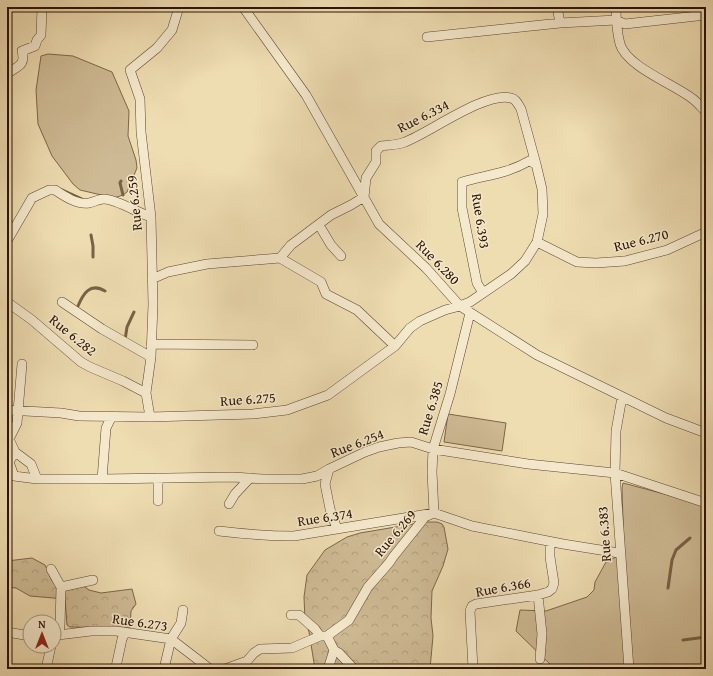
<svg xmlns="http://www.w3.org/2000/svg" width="713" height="676" viewBox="0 0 713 676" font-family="'Gentium Book Plus',serif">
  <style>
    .green { fill: #ceba94; stroke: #7c664a }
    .forest { fill: url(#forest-crowns); stroke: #7c664a }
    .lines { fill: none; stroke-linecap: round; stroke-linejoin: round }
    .stream { stroke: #786246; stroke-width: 3 }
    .minor-casing { stroke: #5c452c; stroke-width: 10 }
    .minor { stroke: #f5e9cd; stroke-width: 9 }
    .labels { text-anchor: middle; stroke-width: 3; stroke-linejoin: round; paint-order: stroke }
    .street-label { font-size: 14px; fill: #2b1200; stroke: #f5e9cd }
  </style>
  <defs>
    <pattern id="forest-crowns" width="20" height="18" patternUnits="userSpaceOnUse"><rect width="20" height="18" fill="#ceba94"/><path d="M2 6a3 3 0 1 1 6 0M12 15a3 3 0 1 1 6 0" fill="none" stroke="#b19f7e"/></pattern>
  </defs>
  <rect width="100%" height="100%" fill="#efddb2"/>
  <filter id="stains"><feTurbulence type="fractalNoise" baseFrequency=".005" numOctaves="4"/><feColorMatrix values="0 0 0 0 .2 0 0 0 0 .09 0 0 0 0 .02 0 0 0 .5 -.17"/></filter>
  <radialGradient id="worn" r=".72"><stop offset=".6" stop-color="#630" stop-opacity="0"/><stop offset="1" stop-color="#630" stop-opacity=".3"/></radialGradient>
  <path class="green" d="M48 54 73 56 112 72 129 111 128 136 136 160 137 168 127 192 123 195 114 198 80 190 73 184 52 156 38 124 36 90 41 56Z
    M448 414 506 423 502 451 444 442Z
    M623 483 706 505V669H555L516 631 520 610 546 611 587 597 594 590 595 582 606 562 624 553 622 488Z"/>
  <path class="forest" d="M425 522H437L442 524 444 527 448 549 443 566 432 591 431 618 433 636 430 669H315L309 632 305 620 304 597 307 575 325 550 347 537 360 533Z
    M32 558 45 565 52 581 78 582 89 590 101 593 132 589 136 604 131 611 130 628 70 627 67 625 65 599 30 596 16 588 7 587V561Z"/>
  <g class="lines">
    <path class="stream" d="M121 181 120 183 123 195
      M58 188 82 199
      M91 235 93 246V257
      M78 306C83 294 90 282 105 291
      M125 340 127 327 134 312
      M668 588 672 560 676 550 690 538
      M683 640 706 637"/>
    <defs>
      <path id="minor" d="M243 7 306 95 379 224 426 268 460 306 537 355 666 418 706 433
        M557 7 560 23
        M616 7C616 19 617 32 620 44 627 67 674 84 693 99 698 103 702 108 706 112
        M427 37 560 23 616 20 625 24 706 15
        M7 74C17 66 26 66 22 51L35 46 37 40 41 35 42 7
        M319 225 331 245 341 256
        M7 241 32 198 49 190H55C64 196 77 205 89 203 94 202 99 199 104 199 116 199 138 213 151 217
        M537 242 577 262 596 263 625 261 667 250 706 232
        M280 258 321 282 326 294 357 310 395 346
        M483 293 477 283 462 208V182C486 175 507 174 529 161L536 164
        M7 302 32 320 81 362 90 367 123 381 146 393
        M62 302 102 329 151 357
        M151 344 253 345
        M22 364 17 423 9 439 15 452 31 464 37 479H102L233 477 263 479H302L317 476 329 469 365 452 379 447 398 443 411 442 433 449 528 464 615 473 706 503
        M622 397 616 431 615 473 629 669
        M7 410 61 413 79 416 150 417 253 414 287 410 328 395 395 346 410 328 420 321 445 310 460 306 470 302 511 274 525 261 537 242 543 214 542 189 536 164 521 109C518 104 516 99 511 98 486 91 429 133 405 142 398 145 389 145 381 146L376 151V162L366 178 364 197 351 205 331 215 291 245 280 258 207 264 168 272 152 279
        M150 417 146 393 151 357 153 304 151 217 141 132 140 99 130 70 157 48 172 30 179 7
        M329 469 325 484 330 509 337 529
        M7 472 14 476 37 479
        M14 476 9 462 15 452
        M102 479 106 428 112 416
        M158 501V478
        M229 504 235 494 250 478
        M219 531C244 534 269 536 294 536L434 513 432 472 433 449 450 394 470 313
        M51 569 61 587 60 626 58 635H54
        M61 587 93 580
        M538 595 542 634 540 659
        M291 615H299L315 629 320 636
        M7 632 30 636
        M54 638 58 635 91 631H116L171 639 210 669
        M334 650 339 653 354 669
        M116 667 122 639 125 633
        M46 669 51 646
        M164 669 171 639 181 623 183 610
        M225 669 247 661 254 653 260 649 292 648 320 636H327
        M328 669 334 650 327 636 349 620 368 587 389 563 393 557 425 517 434 513 472 526 563 544 619 553
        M473 669 470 611 472 606 476 604 538 595 548 592 552 589 554 583 550 557V542"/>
    </defs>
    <use href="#minor" class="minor-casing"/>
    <use href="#minor" class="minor"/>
  </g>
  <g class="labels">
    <g class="street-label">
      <text transform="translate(423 116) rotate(-27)" y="5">Rue 6.334</text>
      <text transform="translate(134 203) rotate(-96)" y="5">Rue 6.259</text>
      <text transform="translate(481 221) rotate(81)" y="5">Rue 6.393</text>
      <text transform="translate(641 240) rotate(-14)" y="5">Rue 6.270</text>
      <text transform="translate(438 262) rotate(46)" y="5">Rue 6.280</text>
      <text transform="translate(73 335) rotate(39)" y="5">Rue 6.282</text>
      <text transform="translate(248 399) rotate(-4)" y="5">Rue 6.275</text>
      <text transform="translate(430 408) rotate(-73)" y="5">Rue 6.385</text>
      <text transform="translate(357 443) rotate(-21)" y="5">Rue 6.254</text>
      <text transform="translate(325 517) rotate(-9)" y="5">Rue 6.374</text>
      <text transform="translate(395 533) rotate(-50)" y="5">Rue 6.269</text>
      <text transform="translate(604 534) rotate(-94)" y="5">Rue 6.383</text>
      <text transform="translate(503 587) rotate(-10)" y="5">Rue 6.366</text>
      <text transform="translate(140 622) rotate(8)" y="5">Rue 6.273</text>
    </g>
  </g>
  <rect width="713" height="676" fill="none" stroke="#efddb2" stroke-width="24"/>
  <rect x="8" y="8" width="697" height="660" fill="none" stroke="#2b1200" stroke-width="2"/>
  <rect x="12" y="12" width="689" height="652" fill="none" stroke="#2b1200"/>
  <g transform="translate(42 634)"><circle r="19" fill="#f5e9cd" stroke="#a4937b"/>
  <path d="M0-3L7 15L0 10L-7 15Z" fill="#8f2418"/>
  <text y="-6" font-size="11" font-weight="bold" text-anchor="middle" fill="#2b1200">N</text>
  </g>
  <rect width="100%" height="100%" filter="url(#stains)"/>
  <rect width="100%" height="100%" fill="url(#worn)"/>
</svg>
